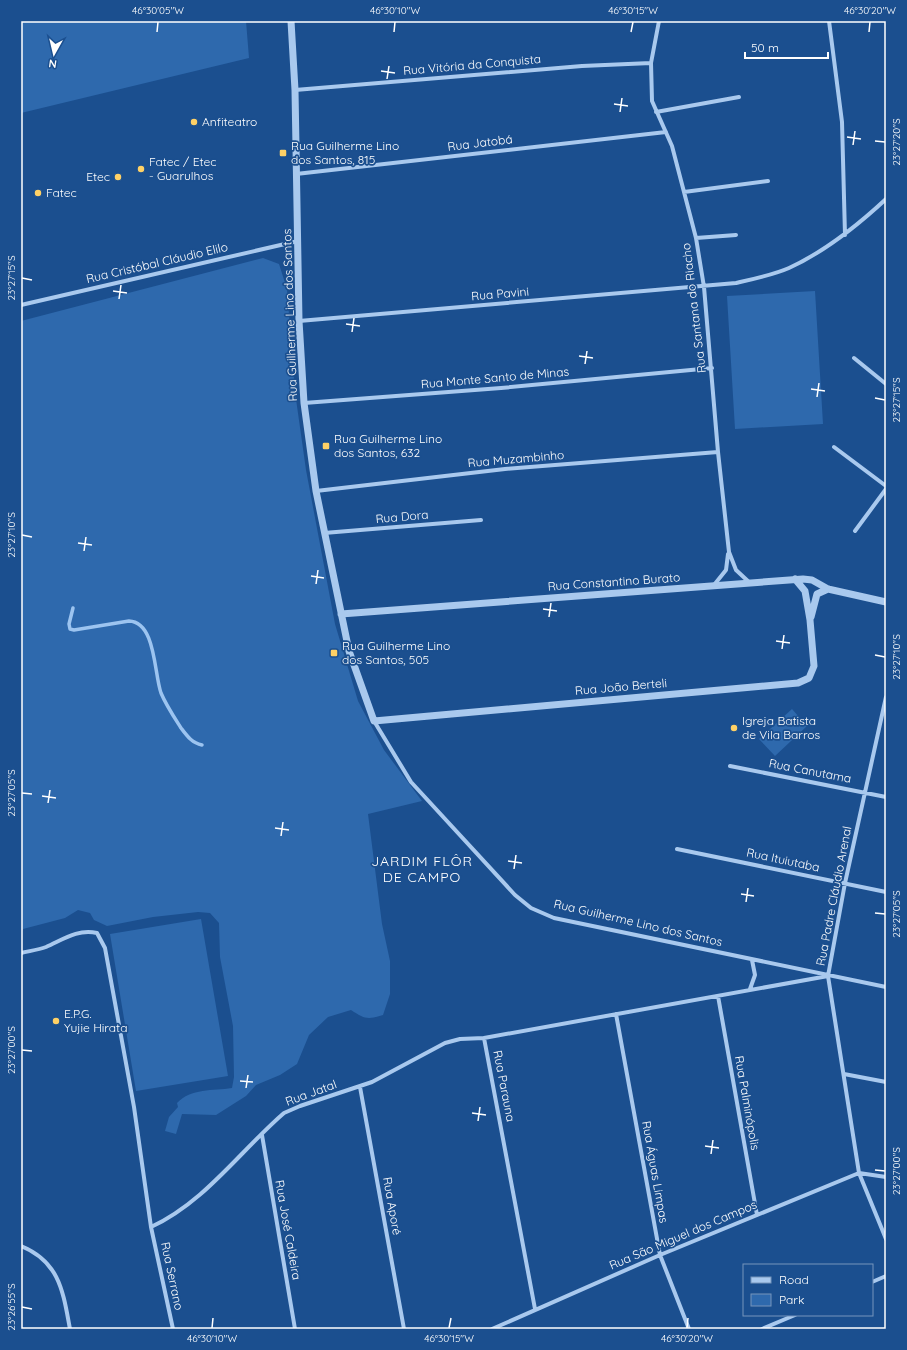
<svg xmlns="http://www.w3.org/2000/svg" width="907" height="1350" viewBox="0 0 907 1350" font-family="Quicksand,sans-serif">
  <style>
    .green { fill: #2e69ad }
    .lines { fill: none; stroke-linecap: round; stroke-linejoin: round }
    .stream { stroke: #9cc4f0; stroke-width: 3.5 }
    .minor { stroke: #a9c9ee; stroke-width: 4 }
    .tertiary { stroke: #a9c9ee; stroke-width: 7 }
    .ticks { fill: none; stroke: #fff; stroke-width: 1.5 }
    .poi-dot { fill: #ffd166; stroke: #1b4f8f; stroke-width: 1.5 }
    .labels { text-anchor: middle; stroke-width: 3.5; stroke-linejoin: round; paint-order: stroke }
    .street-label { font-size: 12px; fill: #fff; stroke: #1b4f8f }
    .poi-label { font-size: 12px; fill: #fff; stroke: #1b4f8f; text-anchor: start }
    .quarter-label { font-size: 14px; letter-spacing: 1px; fill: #fff; stroke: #1b4f8f }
    .neatline { fill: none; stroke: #fff; stroke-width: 1.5 }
    .ticks-label { font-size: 10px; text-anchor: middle; fill: #fff }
  </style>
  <rect width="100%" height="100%" fill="#1b4f8f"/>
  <path class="green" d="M21 21H246L249 58 21 113Z
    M263 258 279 264 287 289 295 392 306 470 335 624 358 701 384 750 422 801 368 814 382 924 390 961V994L383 1015C367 1020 365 1019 351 1010L328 1017 309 1035 297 1064 280 1075 256 1085 246 1096 216 1115 182 1114 176 1134 165 1131 169 1117 178 1107 177 1103C191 1088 213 1091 232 1088L234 1077 233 1026 220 957 219 923 210 913 198 912 153 917 107 926 94 920 90 913 78 910 65 918 23 929 21 933V321Z
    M815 291 823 424 735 429 727 296Z
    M792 709 807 726 775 756 759 739Z
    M201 919 228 1076 136 1091 110 934Z"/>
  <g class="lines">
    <path class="stream" d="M73 608 69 624 70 629 74 630 129 621C156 622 154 674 161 693 166 705 174 717 181 728 187 736 192 743 202 745"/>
    <path class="minor" d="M659 21 651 63 652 101 672 146 696 238 704 287 718 452 729 552 736 570 750 583
      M829 21 842 122 845 235
      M295 90 582 66 651 63
      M656 112 739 97
      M296 174 666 132
      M684 192 768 181
      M696 238 736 235
      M21 305 298 241
      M299 321 736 283C754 279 773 275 789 268 826 251 857 226 886 199
      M854 358 886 384
      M304 403 501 388 712 368
      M834 447 886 486
      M316 491 505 469 718 452
      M855 531 886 489
      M324 533 481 520
      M714 585 726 570 728 554
      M886 697 845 883 828 976 859 1173 886 1239
      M374 721 411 782 515 895 531 908 554 918 886 987
      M730 766 886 797
      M677 849 886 892
      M21 953C29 951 38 950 46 947 64 939 77 929 97 933L105 948 134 1107 151 1227 173 1329
      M750 989 755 975 752 960
      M718 996 757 1215
      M616 1014 660 1255 689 1329
      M844 1074 886 1082
      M360 1087 404 1329
      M262 1135 295 1329
      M151 1227C205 1202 240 1151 284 1113L300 1106 372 1082 445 1043 460 1039 484 1038
      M21 1246C60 1262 63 1292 70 1329
      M872 1282 886 1276
      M535 1309 484 1038 828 976
      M492 1329 660 1255 859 1173 886 1177
      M762 1329 795 1315"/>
    <path class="tertiary" d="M291 21 295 90 299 321 304 403 316 491 349 651 374 721 798 683 809 678 814 666 810 620 805 591 795 579
      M341 614 803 579 812 580 828 589 886 602
      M811 617 817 594 828 589"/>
  </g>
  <path class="ticks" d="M157 32 158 22M394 32 395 22M631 32 633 22M869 32 870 22M381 71 395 73M387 79 389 66M614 104 628 106M620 112 622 98M847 137 861 139M875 141 885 142M853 145 855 131M22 278 32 280M113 291 127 293M119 299 121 285M346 324 360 326M352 332 354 318M579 356 593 358M585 364 587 351M811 389 825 391M817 397 819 383M875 398 885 400M22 535 32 537M78 543 92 545M84 551 86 537M311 576 324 578M316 584 318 570M543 609 557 611M549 617 551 603M776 641 790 643M782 649 784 635M875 655 885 657M22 793 32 794M42 796 56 798M48 803 50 790M275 828 289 830M281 836 283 822M508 861 522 863M514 869 516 855M741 894 754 896M746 902 748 888M875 913 885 914M22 1050 32 1051M240 1081 253 1082M246 1088 248 1075M472 1113 486 1115M478 1121 480 1107M705 1146 719 1148M711 1154 713 1140M875 1170 885 1171M22 1307 32 1309M212 1328 213 1318M449 1328 451 1318M687 1328 688 1318"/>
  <g class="poi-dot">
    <circle cx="194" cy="122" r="4"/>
    <rect x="279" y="149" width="8" height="8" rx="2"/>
    <circle cx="141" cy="169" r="4"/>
    <circle cx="118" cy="177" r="4"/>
    <circle cx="38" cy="193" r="4"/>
    <rect x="322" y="442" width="8" height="8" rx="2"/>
    <rect x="330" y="649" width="8" height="8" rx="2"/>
    <circle cx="734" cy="728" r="4"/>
    <circle cx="56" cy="1021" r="4"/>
  </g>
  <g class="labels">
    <g class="street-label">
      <text transform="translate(472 65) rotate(-5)" y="4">Rua Vitória da Conquista</text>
      <text transform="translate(480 143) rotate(-7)" y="4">Rua Jatobá</text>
      <text transform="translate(157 263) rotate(-13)" y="4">Rua Cristóbal Cláudio Elilo</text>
      <text transform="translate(500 294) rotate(-5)" y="4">Rua Pavini</text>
      <text transform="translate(694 308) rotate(-97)" y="4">Rua Santana do Riacho</text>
      <text transform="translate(290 315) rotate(-92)" y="4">Rua Guilherme Lino dos Santos</text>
      <text transform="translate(495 378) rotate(-5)" y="4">Rua Monte Santo de Minas</text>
      <text transform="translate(516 459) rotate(-5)" y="4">Rua Muzambinho</text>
      <text transform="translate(402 517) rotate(-5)" y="4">Rua Dora</text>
      <text transform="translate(614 582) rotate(-4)" y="4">Rua Constantino Burato</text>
      <text transform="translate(621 687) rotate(-5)" y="4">Rua João Berteli</text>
      <text transform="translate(810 771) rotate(11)" y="4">Rua Canutama</text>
      <text transform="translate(783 860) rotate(12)" y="4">Rua Ituiutaba</text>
      <text transform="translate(834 896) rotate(-79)" y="4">Rua Padre Cláudio Arenal</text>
      <text transform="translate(638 923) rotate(13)" y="4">Rua Guilherme Lino dos Santos</text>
      <text transform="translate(504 1086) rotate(79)" y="4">Rua Parauna</text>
      <text transform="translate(311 1093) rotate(-20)" y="4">Rua Jatal</text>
      <text transform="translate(747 1103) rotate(80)" y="4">Rua Palminópolis</text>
      <text transform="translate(655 1172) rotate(80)" y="4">Rua Águas Limpas</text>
      <text transform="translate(392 1206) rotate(80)" y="4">Rua Aporé</text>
      <text transform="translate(288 1230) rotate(80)" y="4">Rua José Caldeira</text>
      <text transform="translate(683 1235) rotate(-23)" y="4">Rua São Miguel dos Campos</text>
      <text transform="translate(172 1276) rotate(78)" y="4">Rua Serrano</text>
    </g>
    <g class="poi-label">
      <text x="202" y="126">Anfiteatro</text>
      <text x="291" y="150">Rua Guilherme Lino<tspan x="291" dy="14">dos Santos, 815</tspan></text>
      <text x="149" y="166">Fatec / Etec<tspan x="149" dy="14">- Guarulhos</tspan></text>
      <text x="110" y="181" text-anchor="end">Etec</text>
      <text x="46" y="197">Fatec</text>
      <text x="334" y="443">Rua Guilherme Lino<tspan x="334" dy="14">dos Santos, 632</tspan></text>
      <text x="342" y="650">Rua Guilherme Lino<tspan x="342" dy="14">dos Santos, 505</tspan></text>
      <text x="742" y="725">Igreja Batista<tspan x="742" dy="14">de Vila Barros</tspan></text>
      <text x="64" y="1018">E.P.G.<tspan x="64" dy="14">Yujie Hirata</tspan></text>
    </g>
    <g class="quarter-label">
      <text x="422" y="866">JARDIM FLÔR<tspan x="422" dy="16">DE CAMPO</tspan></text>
    </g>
  </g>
  <rect width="907" height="1350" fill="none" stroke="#1b4f8f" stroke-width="44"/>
  <rect x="743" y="1264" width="130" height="52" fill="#1b4f8f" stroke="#7695bc"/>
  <rect x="751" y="1277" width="20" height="6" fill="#a9c9ee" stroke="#7695bc"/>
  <text x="779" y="1284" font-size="12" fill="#ffffff">Road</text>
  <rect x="751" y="1294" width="20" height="12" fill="#2e69ad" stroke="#7695bc"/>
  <text x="779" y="1304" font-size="12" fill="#ffffff">Park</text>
  <g transform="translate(54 54) rotate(188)" stroke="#1b4f8f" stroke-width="3" paint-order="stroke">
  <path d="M0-3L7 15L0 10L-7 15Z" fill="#ffffff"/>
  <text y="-6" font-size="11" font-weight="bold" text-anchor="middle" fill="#ffffff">N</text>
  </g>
  <path d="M745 52v6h83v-6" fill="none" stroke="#ffffff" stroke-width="2"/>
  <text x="751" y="52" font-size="12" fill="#ffffff" stroke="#1b4f8f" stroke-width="3" paint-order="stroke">50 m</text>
  <rect x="22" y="22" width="863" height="1306" class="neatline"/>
  <g class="ticks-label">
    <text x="158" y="14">46°30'05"W</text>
    <text x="395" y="14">46°30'10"W</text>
    <text x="633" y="14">46°30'15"W</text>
    <text x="870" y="14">46°30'20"W</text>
    <text transform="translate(896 142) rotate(-90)" y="4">23°27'20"S</text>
    <text transform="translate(11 278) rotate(-90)" y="4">23°27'15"S</text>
    <text transform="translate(896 400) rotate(-90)" y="4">23°27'15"S</text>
    <text transform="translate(11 535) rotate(-90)" y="4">23°27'10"S</text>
    <text transform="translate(896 657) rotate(-90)" y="4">23°27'10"S</text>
    <text transform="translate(11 793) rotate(-90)" y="4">23°27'05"S</text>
    <text transform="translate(896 914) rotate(-90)" y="4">23°27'05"S</text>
    <text transform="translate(11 1050) rotate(-90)" y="4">23°27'00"S</text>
    <text transform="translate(896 1171) rotate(-90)" y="4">23°27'00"S</text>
    <text transform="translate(11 1307) rotate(-90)" y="4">23°26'55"S</text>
    <text x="212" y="1342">46°30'10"W</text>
    <text x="449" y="1342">46°30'15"W</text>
    <text x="687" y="1342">46°30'20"W</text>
  </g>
</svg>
